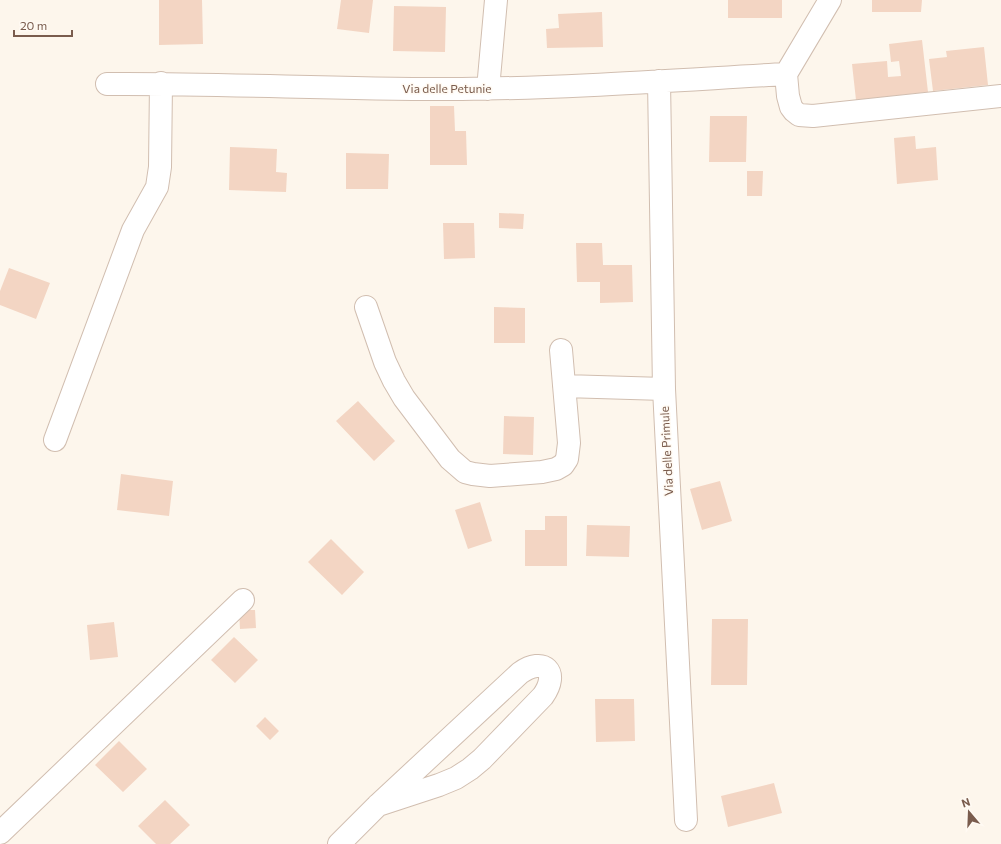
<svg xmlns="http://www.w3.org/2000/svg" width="1001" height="844" viewBox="0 0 1001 844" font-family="Commissioner,sans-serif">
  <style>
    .building { fill: #f3d5c3 }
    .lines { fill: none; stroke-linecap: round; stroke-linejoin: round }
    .minor-casing { stroke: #d1beb0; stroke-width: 24 }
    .minor { stroke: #fff; stroke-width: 22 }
    .labels { text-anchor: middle; stroke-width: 3; stroke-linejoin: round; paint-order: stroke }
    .street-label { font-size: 12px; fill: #7a5c4d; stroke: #fffaf3 }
  </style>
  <rect width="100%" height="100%" fill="#fdf6ec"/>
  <path class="building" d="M159 0H202L203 44 159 45Z
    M341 0H373L369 33 337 29Z
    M728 0H782V18H728Z
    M872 0H922L921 12H872Z
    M394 6 446 7 445 52 393 51Z
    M602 12 603 47 547 48 546 29 559 28 558 14Z
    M922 40 928 92 856 100 852 64 887 61 888 77 901 76 899 61 891 62 889 44Z
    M984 47 988 85 933 91 929 59 947 57 946 51Z
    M430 106H454L455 131H466L467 165H430Z
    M710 116H747L746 162H709Z
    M915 136 916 149 936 147 938 180 897 184 894 138Z
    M230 147 277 149 276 172 287 173 286 192 229 190Z
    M346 153 389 154 388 189H346Z
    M747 171H763L762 196H747Z
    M499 213 524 214 523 229 499 228Z
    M443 223H474L475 258 444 259Z
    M576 243H602L603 265H632L633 302 600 303V282H577Z
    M9 268 50 283 36 319 0 305V291Z
    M494 307 525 308V343H494Z
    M358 401 395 441 374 461 336 421Z
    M504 416 534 417 533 455 503 454Z
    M121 474 173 481 169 516 117 510Z
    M720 481 732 521 702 530 690 489Z
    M480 502 492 541 468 549 455 510Z
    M545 516H567V566H525V530H545Z
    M587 525 630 526 629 557 586 556Z
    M331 539 364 572 342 595 308 562Z
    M239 610H255L256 628 240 629Z
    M712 619H748L747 685H711Z
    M114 622 118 657 90 660 87 625Z
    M234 637 258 660 235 683 211 660Z
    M595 699H634L635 741 596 742Z
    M265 717 279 731 270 740 256 726Z
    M119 741 147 769 123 792 95 765Z
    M774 783 782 813 728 827 721 796Z
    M165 800 190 825 170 844H156L138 826Z"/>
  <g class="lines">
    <defs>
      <path id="minor" d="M830 0 786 74 788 96 791 107 794 111 799 115 813 116 1001 96
        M659 81 664 389 686 820
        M107 84C226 83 344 90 462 89 570 88 678 80 786 74
        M488 89 496 0
        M366 307 385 362 394 381 404 398 450 459 465 472 473 474 490 476 542 472 556 469 563 465 567 459 569 443 561 350
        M564 386 664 389
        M55 440 133 230 157 187 160 167 161 83
        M0 833 243 600
        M339 844 378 805 520 673C544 656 560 672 543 696L482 759 470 769 456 778 439 785 378 805"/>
    </defs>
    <use href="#minor" class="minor-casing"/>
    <use href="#minor" class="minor"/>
  </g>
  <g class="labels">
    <g class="street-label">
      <text x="447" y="93">Via delle Petunie</text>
      <text transform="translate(667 451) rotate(-93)" y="4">Via delle Primule</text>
    </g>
  </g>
  <g transform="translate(969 812) rotate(341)" stroke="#fffaf3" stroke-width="3" paint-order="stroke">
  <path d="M0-3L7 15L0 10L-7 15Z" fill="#7a5c4d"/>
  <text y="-6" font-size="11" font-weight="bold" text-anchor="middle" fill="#7a5c4d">N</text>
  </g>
  <path d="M14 30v6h58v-6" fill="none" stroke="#7a5c4d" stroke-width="2"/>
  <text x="20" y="30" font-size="12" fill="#7a5c4d" stroke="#fffaf3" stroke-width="3" paint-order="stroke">20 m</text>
</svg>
